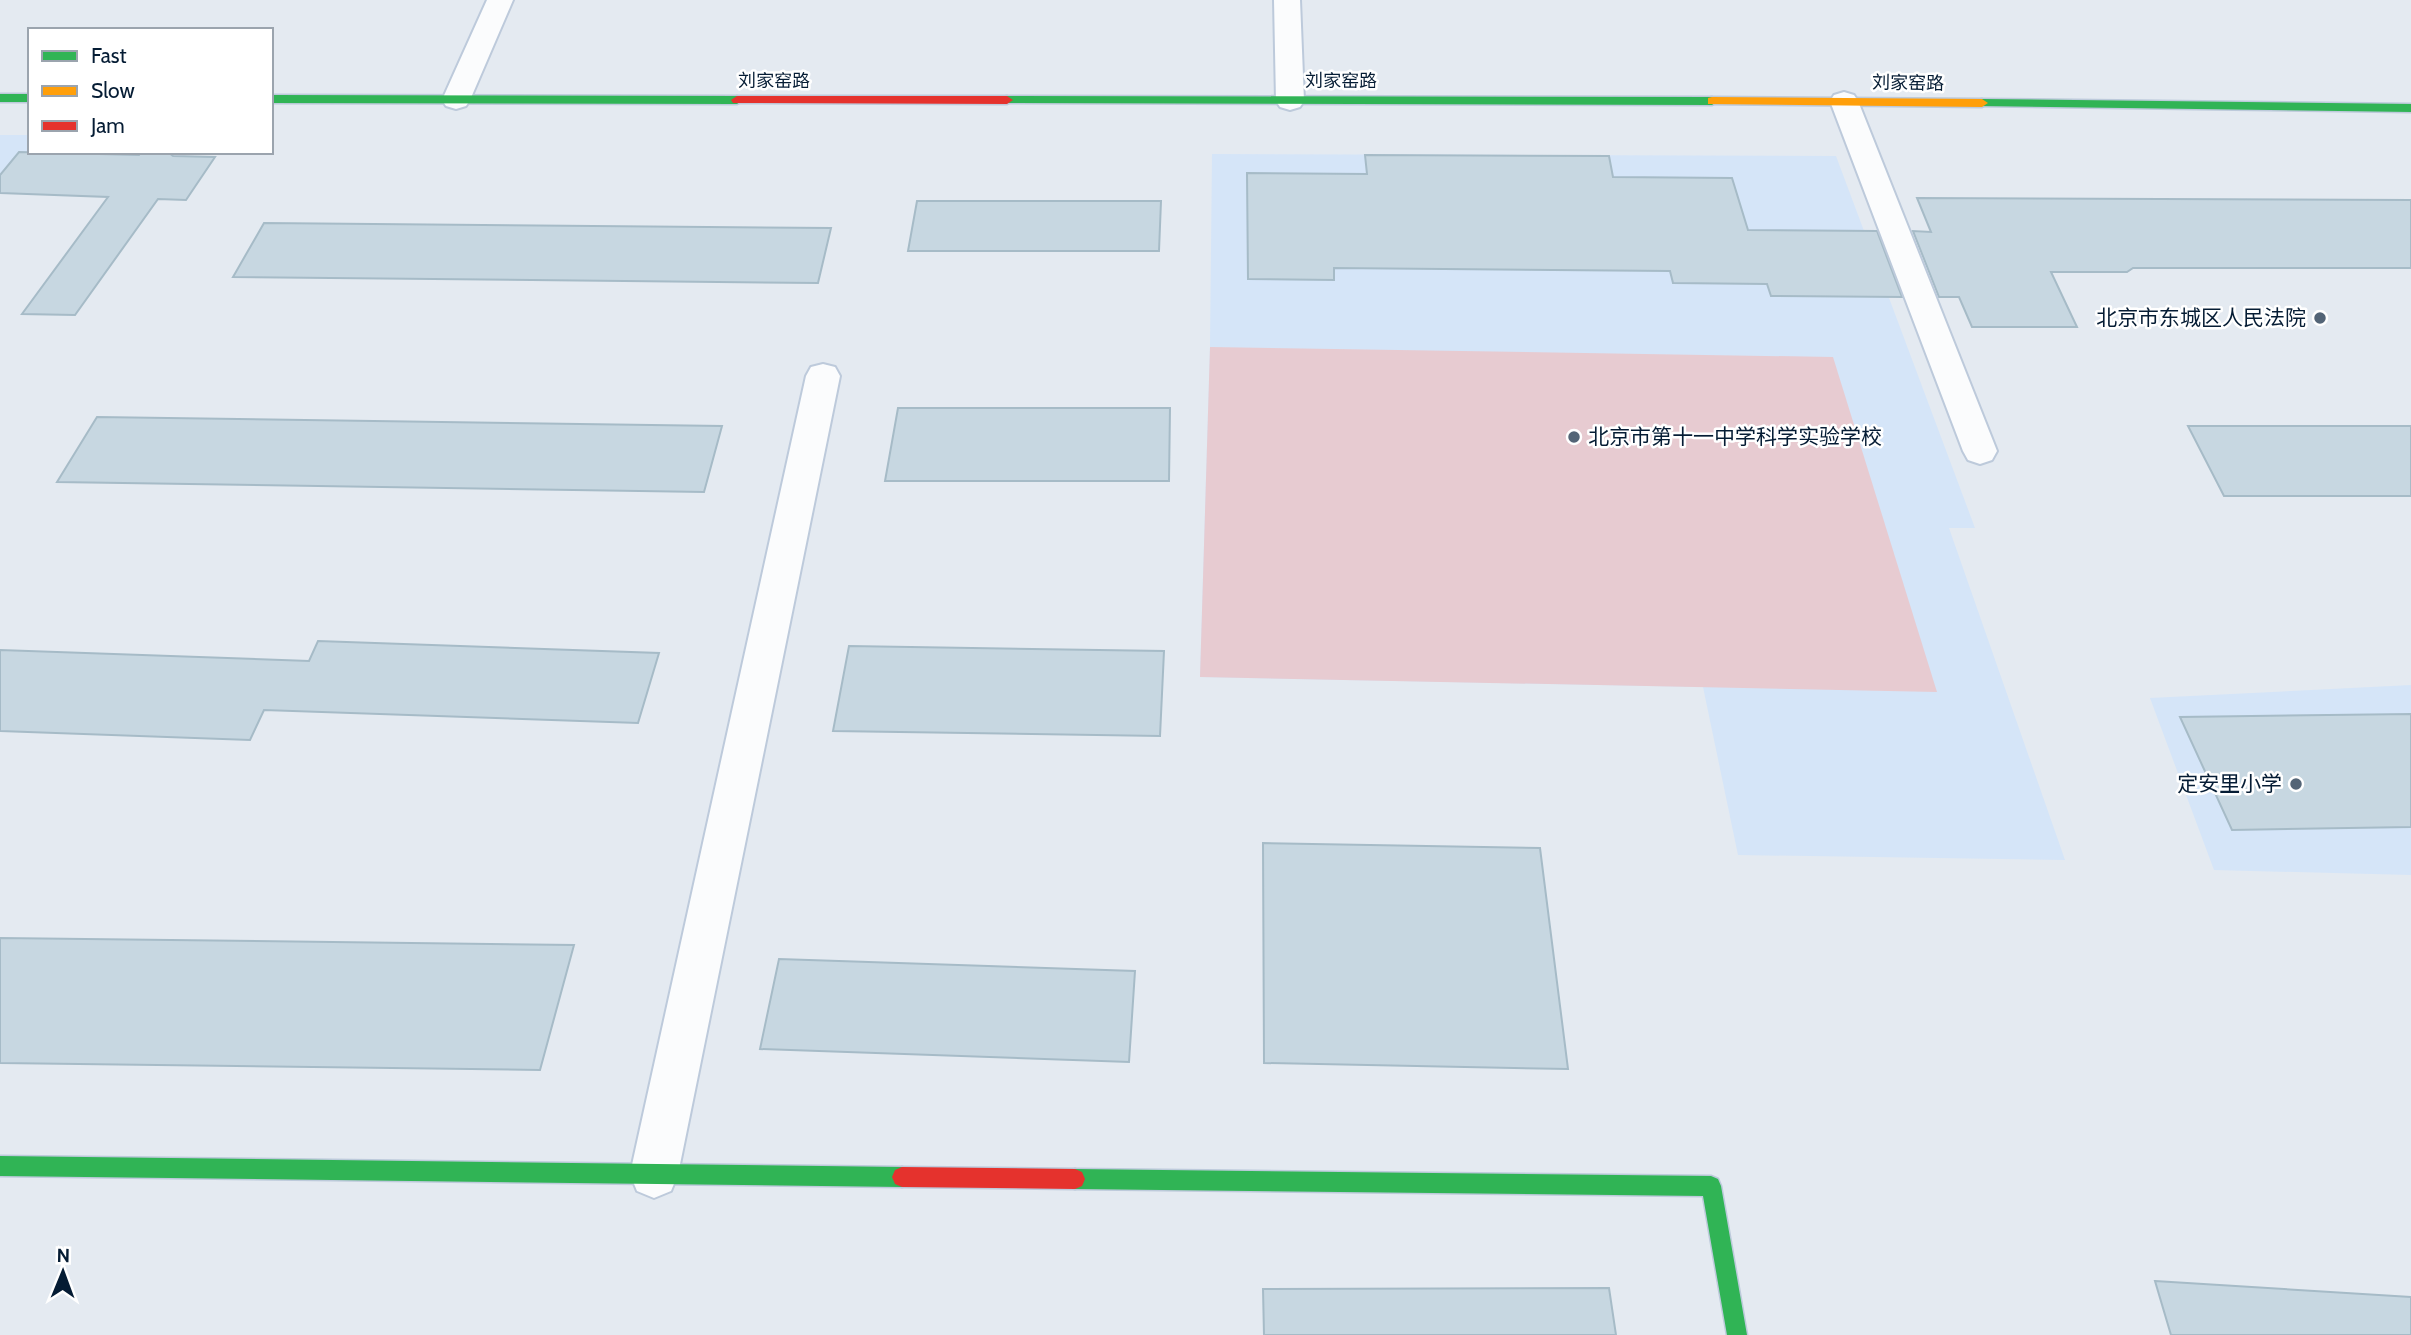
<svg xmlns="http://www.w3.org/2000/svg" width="2411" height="1335" viewBox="0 0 2411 1335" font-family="Cabin,'Noto Sans SC',sans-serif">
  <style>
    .built { fill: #d5e5f8 }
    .green { fill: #e7cbd1 }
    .building { fill: #c7d7e1; stroke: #a6bbc7; stroke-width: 2 }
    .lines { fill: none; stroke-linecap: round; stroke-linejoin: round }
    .street-casing { stroke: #bdcadb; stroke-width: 4 }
    .fast-casing { stroke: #bdcadb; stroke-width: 3 }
    .slow-casing { stroke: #bdcadb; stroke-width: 3 }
    .jam-casing { stroke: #bdcadb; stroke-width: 3 }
    .street { fill: #fbfcfd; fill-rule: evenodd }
    .fast { fill: #30b455; fill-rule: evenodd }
    .slow { fill: #ff9f0a; fill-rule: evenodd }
    .jam { fill: #e5322d; fill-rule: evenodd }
    .poi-dot { fill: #536476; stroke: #fff; stroke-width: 2.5 }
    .labels { text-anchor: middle; stroke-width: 5; stroke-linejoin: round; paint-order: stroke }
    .far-street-label { font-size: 18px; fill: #051c34; stroke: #fff }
    .poi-label { font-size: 21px; fill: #051c34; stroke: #fff; text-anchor: end }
  </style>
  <rect width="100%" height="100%" fill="#e4eaf1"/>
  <path class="built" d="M0 135H30V152L0 191Z
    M1212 154 1836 156 1975 528H1949L2065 860 1738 855 1703 687 1200 677 1210 347Z
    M2411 685V875L2214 870 2150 698Z"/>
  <path class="green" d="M1210 347 1833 357 1937 692 1200 677Z"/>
  <path class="building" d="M19 152 139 155 141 152H168L173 156 215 157 186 200 158 199 75 315 22 314 108 197 0 193V175Z
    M1365 155 1609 156 1613 177 1732 178 1748 230 1877 231 1902 297 1771 296 1767 284 1673 283 1670 271 1334 268V280L1248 279 1247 173 1367 174Z
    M1917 198 2411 200V268H2133L2127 272H2051L2077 327H1972L1959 297H1939L1913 231 1931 232Z
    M917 201H1161L1159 251H908Z
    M264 223 831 228 818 283 233 277Z
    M898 408H1170L1169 481H885Z
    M97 417 722 426 704 492 57 482Z
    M2188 426H2411V496H2224Z
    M318 641 659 653 638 723 264 710 250 740 0 731V650L309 661Z
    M849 646 1164 651 1160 736 833 731Z
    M2411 714V827L2232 830 2180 717Z
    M1263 843 1540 848 1568 1069 1264 1063Z
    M0 938 574 945 540 1070 0 1063Z
    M779 959 1135 971 1129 1062 760 1049Z
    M2155 1281 2411 1297V1335H2171Z
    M1609 1288 1616 1335H1264L1263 1289Z"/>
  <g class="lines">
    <defs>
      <path id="street" d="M487 0H513L470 100 466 106 456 109 446 106 442 100Z
        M1274 0H1300L1304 101 1300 107 1290 110 1280 107 1276 101Z
        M1844 92 1854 95 1858 101 1997 451 1992 460 1980 464 1968 460 1963 451 1830 101 1834 95Z
        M823 364 835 367 840 376 678 1174 671 1191 654 1198 637 1191 630 1174 806 376 811 367Z"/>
      <path id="fast" d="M0 94H30V102H0Z
        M271 95 737 96 743 100 737 104 271 103Z
        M1007 96 1712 97 1718 101 1712 105 1003 103V97Z
        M1982 99 2411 104V112L1978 106V100Z
        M0 1156 902 1167 909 1170 912 1177 909 1184 902 1187 0 1176Z
        M1075 1169 1711 1176 1718 1179 1721 1186 1747 1335H1727L1703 1196 1075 1189 1068 1186 1065 1179 1068 1172Z"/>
      <path id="slow" d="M1712 97 1982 99 1988 103 1982 107 1708 104V98Z"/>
      <path id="jam" d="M737 96H1007L1013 100 1007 104 733 103 731 100Z
        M902 1167 1075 1169 1082 1172 1085 1179 1082 1186 1075 1189 902 1187 895 1184 892 1177 895 1170Z"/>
    </defs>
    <use href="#street" class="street-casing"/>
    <use href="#fast" class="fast-casing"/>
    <use href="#slow" class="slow-casing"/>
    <use href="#jam" class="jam-casing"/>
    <use href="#street" class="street"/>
    <use href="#fast" class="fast"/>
    <use href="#slow" class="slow"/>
    <use href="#jam" class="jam"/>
  </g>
  <g class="poi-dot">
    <circle cx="2320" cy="318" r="7"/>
    <circle cx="1574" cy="437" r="7"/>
    <circle cx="2296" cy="784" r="7"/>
  </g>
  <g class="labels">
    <g class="far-street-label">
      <text x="774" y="87">刘家窑路</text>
      <text x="1341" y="87">刘家窑路</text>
      <text transform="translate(1908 83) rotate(1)" y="6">刘家窑路</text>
    </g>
    <g class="poi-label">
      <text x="2306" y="325">北京市东城区人民法院</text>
      <text x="1588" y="444" text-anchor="start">北京市第十一中学科学实验学校</text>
      <text x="2282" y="791">定安里小学</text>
    </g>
  </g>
  <rect x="28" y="28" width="245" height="126" fill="#ffffff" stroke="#9ba4ae" stroke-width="2"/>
  <rect x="42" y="51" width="35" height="10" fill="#30b455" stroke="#9ba4ae" stroke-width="2"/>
  <text x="91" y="63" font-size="21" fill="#051c34">Fast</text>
  <rect x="42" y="86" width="35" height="10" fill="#ff9f0a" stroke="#9ba4ae" stroke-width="2"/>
  <text x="91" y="98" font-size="21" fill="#051c34">Slow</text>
  <rect x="42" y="121" width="35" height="10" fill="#e5322d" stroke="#9ba4ae" stroke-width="2"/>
  <text x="91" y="133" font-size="21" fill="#051c34">Jam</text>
  <g transform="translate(63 1272) rotate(1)" stroke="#ffffff" stroke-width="5" paint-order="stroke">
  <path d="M0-5L12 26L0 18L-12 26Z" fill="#051c34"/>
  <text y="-10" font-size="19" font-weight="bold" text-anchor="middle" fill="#051c34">N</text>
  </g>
</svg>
